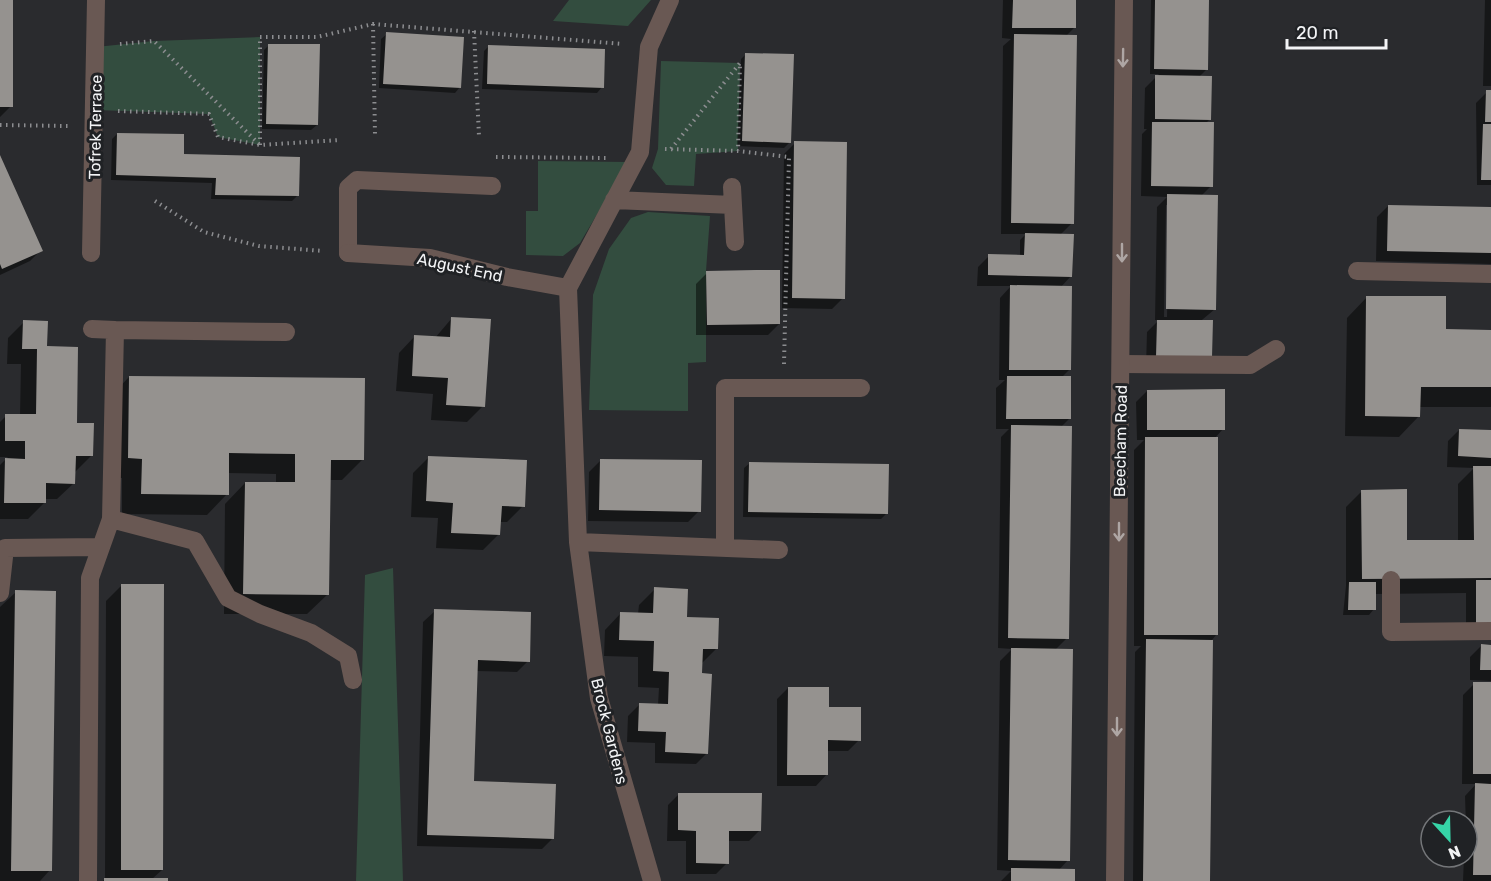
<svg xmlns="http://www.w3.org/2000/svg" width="1491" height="881" viewBox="0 0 1491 881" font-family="Rubik,sans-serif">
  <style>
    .green { fill: #334d3f }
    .shadow { fill: #0007; fill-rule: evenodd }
    .building { fill: #95928f }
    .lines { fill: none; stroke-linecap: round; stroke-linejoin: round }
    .path { stroke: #8c8d90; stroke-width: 4; stroke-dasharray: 1.5 4.5; stroke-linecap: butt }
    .lane { stroke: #695853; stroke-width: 18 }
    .street { stroke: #695853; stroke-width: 18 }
    .oneway { stroke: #aea6a4 }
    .labels { text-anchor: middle; stroke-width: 6; stroke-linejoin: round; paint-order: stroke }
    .street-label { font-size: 16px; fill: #f3f4f6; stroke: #202225 }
  </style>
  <rect width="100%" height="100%" fill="#2a2b2e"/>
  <path class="green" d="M569 0H651L628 26 553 21Z
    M260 37V145L218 137 209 114 96 110V47L154 41Z
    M661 61 740 63 738 151 696 154 694 186 666 185 652 168 658 149Z
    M538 161 628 162 580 243 563 256 526 255V211H538Z
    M648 212 710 216 706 271V362L688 363V411L589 410 593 295 609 249 631 218Z
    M393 568 403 881H356L365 575Z"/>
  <path class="shadow" d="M0 0H12L11 106 0 117Z
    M1003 0H1075L1074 28 1066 36 1072 223 1060 235 1071 276 1060 288 1069 370 1061 378 1069 419 1061 427 1067 638 1055 650 1068 860 1058 871 1073 881H1001L1011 871 997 870 1000 661 1012 649 998 648 1001 437 1009 429H996V388L1005 380H999L1000 298 1011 286H977L978 267 989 256 1020 257V240L1026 234H1001L1003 46 1011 39 1002 38Z
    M1151 0H1208L1207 69 1199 77 1210 119 1205 124 1211 186 1201 196 1215 309 1146 367 1147 332 1159 320H1155L1157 207 1167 197 1141 196 1142 134 1147 129H1144L1145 88 1159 74H1150ZM1166 205H1169L1167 317H1164Z
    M1485 0H1491V86H1483Z
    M387 34 460 87 455 93 379 88 381 39Z
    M269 45 317 125 311 130 262 129 264 50Z
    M489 46 602 87 597 93 482 89 484 51Z
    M746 54 790 142 784 148 737 146 741 59Z
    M1487 92H1491V185H1477L1476 103Z
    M117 134 182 155 297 196 292 201 211 199 212 183 111 180 112 139Z
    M795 143 843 298 832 309 782 308 784 154Z
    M0 158 41 250 30 261 0 275Z
    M1388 206 1491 208V264L1376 261 1377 217Z
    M707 273 779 324 768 335H696V284Z
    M1367 297 1444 331H1491V407H1419V416L1399 437 1345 436 1347 318Z
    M452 318 483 406 467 422 431 420 433 394 396 391 399 353 415 336 435 338Z
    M24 322 46 347 75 424 91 456 75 472 74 483 57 499H44V503L28 519H0V465L8 457H0V422L6 416H20L21 364H7L8 338Z
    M129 377 362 460 342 480H329L328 594 307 614H224L225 504 245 483 276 484V474L228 473 227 494 207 515 122 514V478H108L109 398Z
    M1147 391 1223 429 1214 439 1216 635 1212 640 1208 881H1133L1135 652 1141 646H1134V450L1144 440H1137L1136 402Z
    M1459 430 1491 431V636H1466V593L1374 594V609L1369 615H1343L1346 586V507L1362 491 1405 542 1458 541V484L1474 468 1447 467 1448 441Z
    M429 457 523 506 507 522H500L499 534 483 550 436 548 438 518 411 517 413 473Z
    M600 461 699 511 688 522 588 521 589 472Z
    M750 463 886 514 881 519 743 517 744 468Z
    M122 585 162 870 152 879 166 881H103L105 879 106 601Z
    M655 589 716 649 701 664 707 753 696 764 655 763V743L627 742 628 716 639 705H658L659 688 638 687V657L604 656 605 630 621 613 638 614 639 605Z
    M16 592 50 870 40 881H0V607Z
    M435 611 528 661 517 672 476 671 473 783 553 838 542 849 417 846 423 622Z
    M1481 646H1491V681L1470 680V657Z
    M1474 684H1491V881H1463L1464 857H1467L1465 796 1476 784H1462L1463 695Z
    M788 688 827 708 859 740 848 751H827V774L816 786H777V699Z
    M679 794 760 830 749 841H728L727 863 716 874H686V841H667L668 805Z"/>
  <path class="building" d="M0 0H13V107H0Z
    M1013 0H1076V28H1012Z
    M1155 0H1209L1208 70 1154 69Z
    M386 32 464 37 461 88 383 84Z
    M1014 34 1077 35 1074 224 1011 223Z
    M268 44H320L318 125 266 124Z
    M488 45 605 49 604 88 487 84Z
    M745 53 794 54 791 143 742 141Z
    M1155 75 1212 76 1211 120 1155 119Z
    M1486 90H1491V122H1485Z
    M1152 122H1214L1213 187 1151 186Z
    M1483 124H1491V180H1481Z
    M117 133 184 134V154L300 157 299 196 215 195 216 178 116 175Z
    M794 141 847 142 845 299 792 298Z
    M0 155 43 251 2 269 0 264Z
    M1167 194 1218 195 1216 310 1166 309Z
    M1388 205 1491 207V253L1387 251Z
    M1025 233 1074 234 1072 277 988 275V254L1024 255Z
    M756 270H780V324L707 325 706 271Z
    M1010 285 1072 286 1071 370H1009Z
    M1366 296H1446V329L1491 330V387H1421L1420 417 1365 416Z
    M451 317 491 319 485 407 446 405 448 378 412 376 414 335 450 337Z
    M23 320 48 321 47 346 78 347 77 423H94L93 456H76L75 484 46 483V503H4L5 458 25 459V441H5V414H36L37 349H22Z
    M1157 320H1213L1212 357H1156Z
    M129 376 365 378 364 460H331L329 595 243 594 245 482H295V454L229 453V495L141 494 142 459 128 458Z
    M1007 376H1071V419H1006Z
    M1225 389V430H1147V390Z
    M1011 425 1072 426 1069 639 1008 638Z
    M1459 429 1491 430V458L1458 456Z
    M1145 437H1218V635H1144Z
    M428 456 527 460 525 507 502 506 500 535 451 533 453 503 426 501Z
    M600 459 702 460 701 512 599 510Z
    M749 462 889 464 888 514 748 512Z
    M1473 466H1491V578L1362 579 1361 490 1407 489V540H1474Z
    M1476 580H1491V625L1476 626Z
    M1349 582H1376V610H1348Z
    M121 584H164L163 870H121Z
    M654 587 688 589 687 617 719 618 718 649H703L702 673 712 674 708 754 665 752 666 732 638 731 639 703 668 704 669 672 653 671 654 641 619 640 620 612 653 613Z
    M15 590 56 591 52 871H11Z
    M434 609 531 612 530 662 478 660 474 781 556 784 554 839 427 835Z
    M1146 639 1213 640 1210 881H1143Z
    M1481 644 1491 645V670H1480Z
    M1011 648 1073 649 1070 861 1008 860Z
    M1473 682H1491V774H1473Z
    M788 687H829V707H861V741L828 740V775H787Z
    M1475 783 1491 784V875H1473Z
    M678 793H762L761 831H729V864L696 863V831L678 830Z
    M1011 868 1075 869V881H1011Z
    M104 878H168V881H104Z"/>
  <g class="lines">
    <path class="path" d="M373 24 375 135
      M474 31 479 136
      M120 44 154 41 259 144
      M118 111 209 114 218 137 260 145 340 140
      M0 125 68 126
      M260 145V37H317L373 24 623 44
      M665 149 738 151 789 157 784 364
      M671 149 740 63 738 151
      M496 157 609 158
      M155 201 204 232 259 246 323 251"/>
    <path class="lane" d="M348 253V188L357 180 492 186
      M1357 271 1491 274
      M115 330 286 332
      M1121 364 1250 365 1276 349
      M111 519 195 541 228 598 260 614 311 633 348 656 353 680
      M1391 580V632L1491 631
      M0 593 5 548 101 547
      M88 881 90 578 111 519 115 330 92 329"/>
    <path class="street" d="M732 187 735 242
      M614 200 733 205
      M91 253 96 0
      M348 253 430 258 507 277 568 288
      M578 542 779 550
      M725 546V388H861
      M652 881 599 698 578 542 568 288 640 152 649 47 670 0
      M1115 881 1124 0"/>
  </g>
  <defs><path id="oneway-shaft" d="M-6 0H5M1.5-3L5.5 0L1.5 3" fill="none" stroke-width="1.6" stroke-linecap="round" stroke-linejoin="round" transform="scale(1.5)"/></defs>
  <g class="oneway">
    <use href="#oneway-shaft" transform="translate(1123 58) rotate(91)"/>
    <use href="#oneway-shaft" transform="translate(1122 253) rotate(90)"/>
    <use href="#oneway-shaft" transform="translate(1119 532) rotate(90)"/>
    <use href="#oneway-shaft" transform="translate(1117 727) rotate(90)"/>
  </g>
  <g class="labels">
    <g class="street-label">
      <text transform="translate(95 127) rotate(-89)" y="6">Tofrek Terrace</text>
      <text transform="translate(460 267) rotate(12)" y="6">August End</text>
      <text transform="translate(1120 441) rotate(-89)" y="6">Beecham Road</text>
      <text transform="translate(610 731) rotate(76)" y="6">Brock Gardens</text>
    </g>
  </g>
  <g transform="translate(1449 839) rotate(158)"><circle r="28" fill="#202225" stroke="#747679" stroke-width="1.5"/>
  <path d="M0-4.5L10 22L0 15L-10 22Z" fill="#36d4a7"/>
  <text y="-9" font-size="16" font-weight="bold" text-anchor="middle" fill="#f3f4f6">N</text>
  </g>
  <path d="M1287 39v9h99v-9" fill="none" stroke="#f3f4f6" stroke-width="3"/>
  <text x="1296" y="39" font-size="18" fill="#f3f4f6" stroke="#202225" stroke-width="4.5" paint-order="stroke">20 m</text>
</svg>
